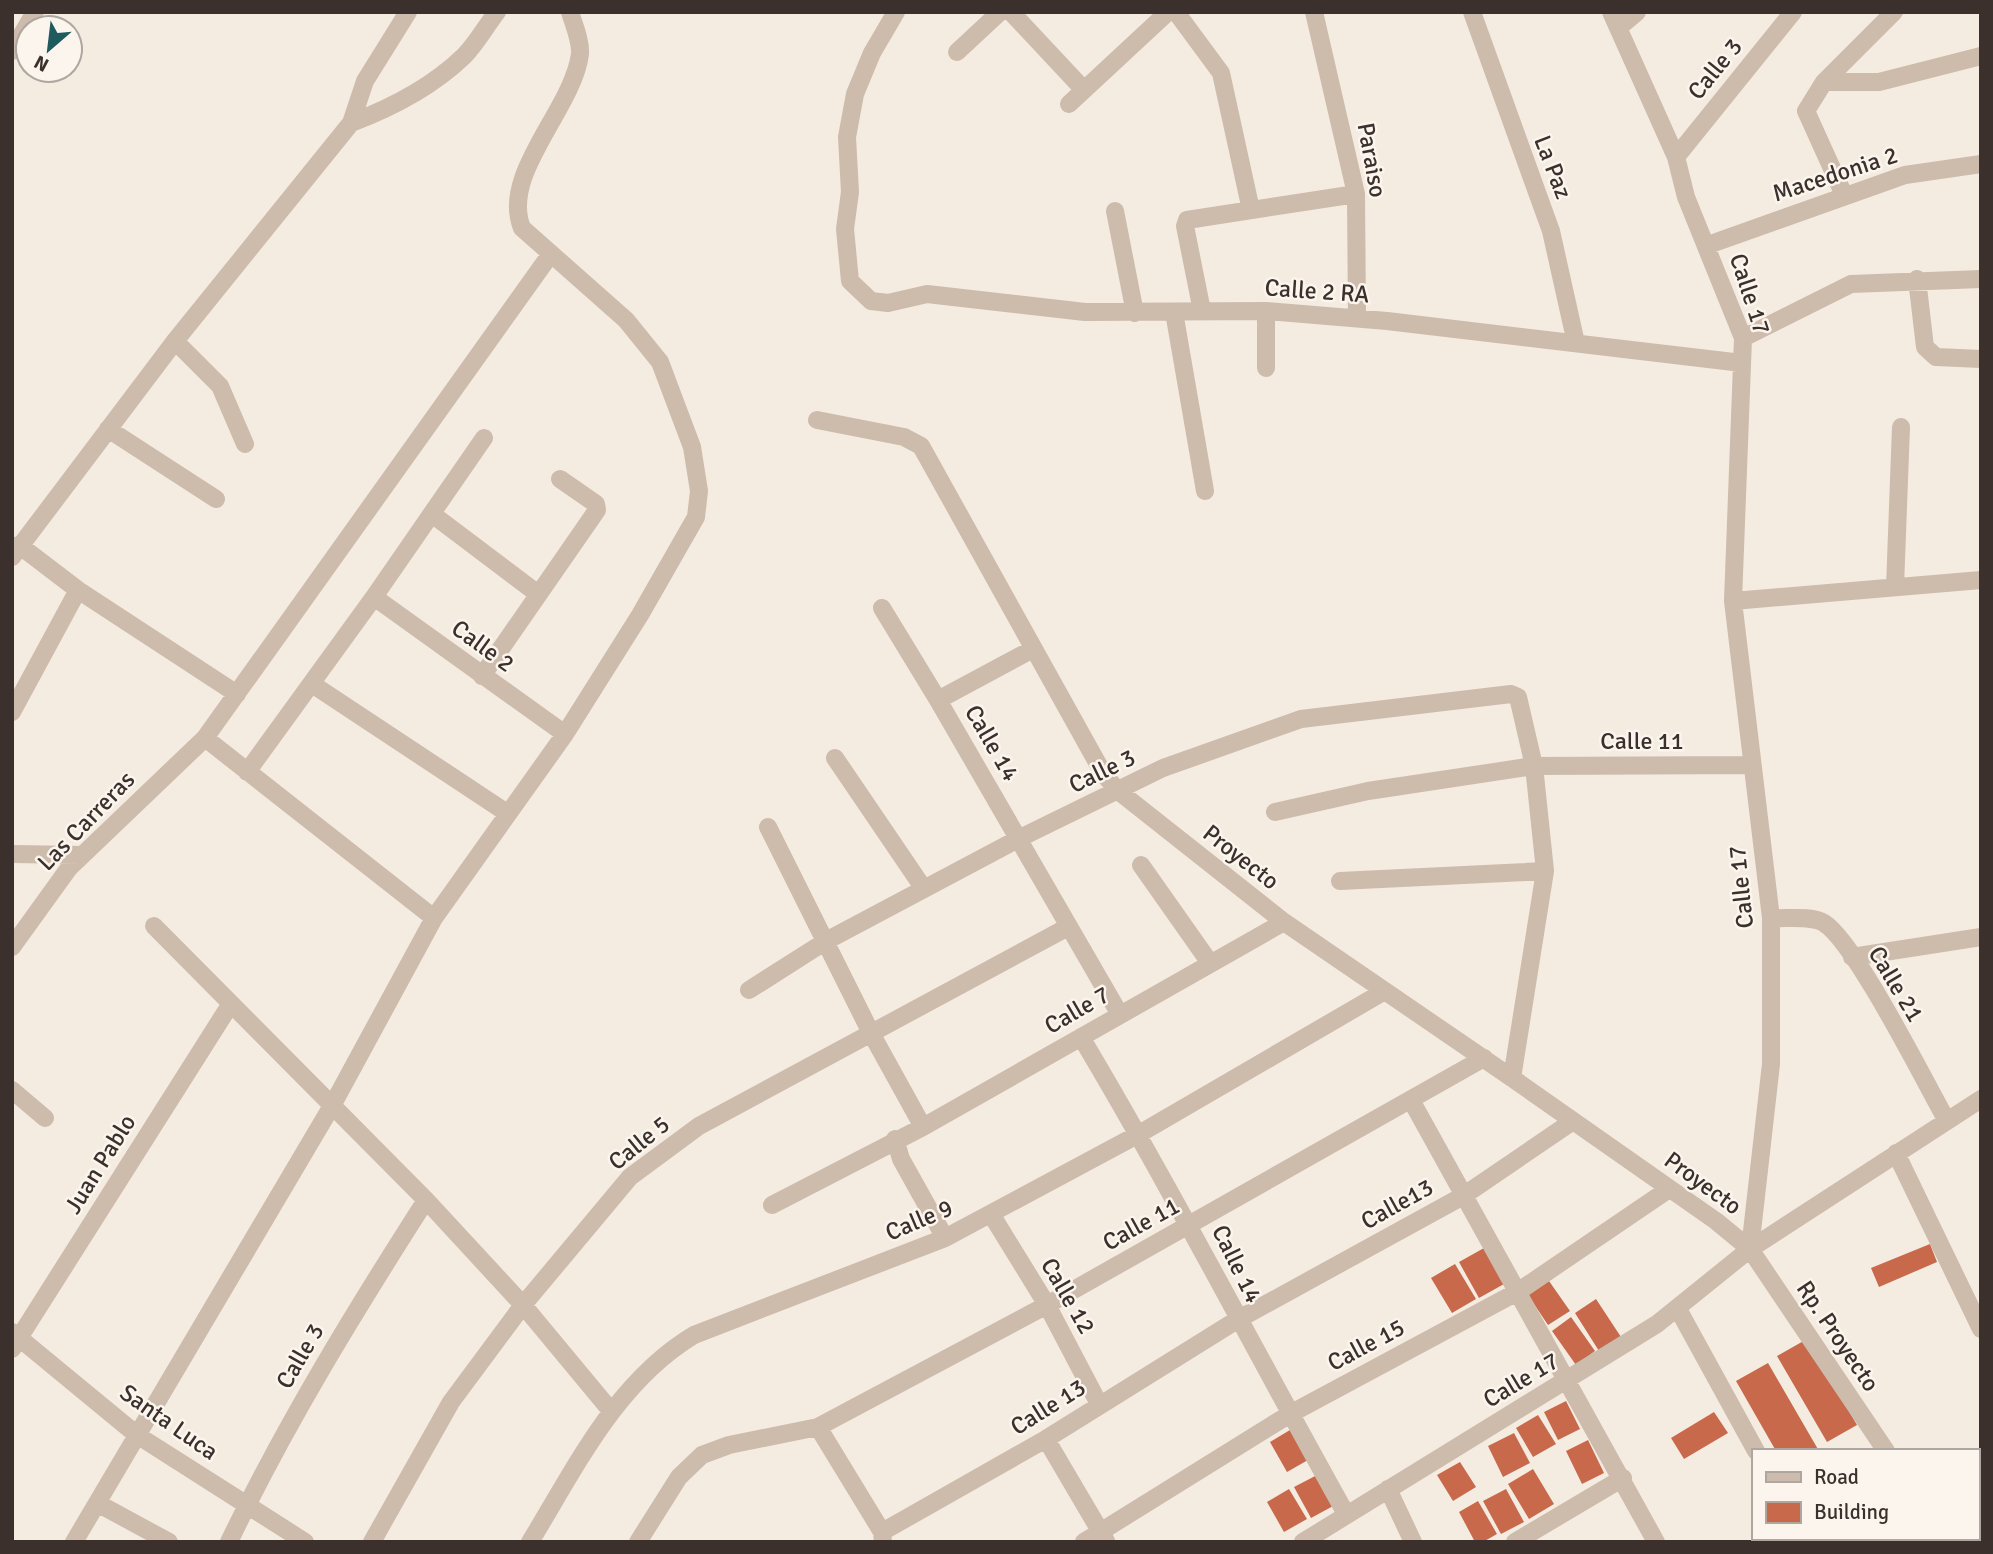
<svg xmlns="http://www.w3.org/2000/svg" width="1993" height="1554" viewBox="0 0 1993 1554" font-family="Signika,sans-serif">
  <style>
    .building { fill: #c8694b }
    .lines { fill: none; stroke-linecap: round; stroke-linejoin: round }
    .minor { stroke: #cdbbac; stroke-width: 18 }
    .labels { text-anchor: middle; stroke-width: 5; stroke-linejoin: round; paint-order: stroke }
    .street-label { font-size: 24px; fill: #3b302b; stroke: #fbf5ee }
  </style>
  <rect width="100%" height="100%" fill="#f4ebe1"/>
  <path class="building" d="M1930 1244 1937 1262 1879 1287 1871 1268Z
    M1484 1248 1504 1284 1479 1298 1459 1262Z
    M1455 1264 1476 1299 1452 1313 1431 1278Z
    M1549 1281 1570 1311 1548 1325 1528 1295Z
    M1596 1299 1621 1337 1599 1351 1575 1313Z
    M1571 1317 1595 1351 1576 1365 1552 1331Z
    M1807 1339 1857 1425 1827 1442 1777 1356Z
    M1768 1363 1819 1451H1776L1736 1381Z
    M1566 1401 1580 1429 1558 1440 1544 1412Z
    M1714 1412 1728 1433 1684 1459 1671 1438Z
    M1538 1415 1556 1444 1533 1457 1516 1428Z
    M1290 1430 1308 1460 1287 1472 1270 1442Z
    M1514 1433 1530 1463 1503 1477 1488 1446Z
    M1588 1440 1604 1473 1582 1484 1566 1451Z
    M1460 1462 1476 1487 1453 1501 1437 1475Z
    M1533 1469 1554 1504 1529 1519 1508 1484Z
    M1319 1474 1335 1505 1311 1518 1294 1487Z
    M1289 1489 1307 1519 1284 1532 1267 1502Z
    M1506 1489 1524 1522 1501 1534 1483 1501Z
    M1478 1501 1497 1534 1483 1542H1475L1459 1512Z"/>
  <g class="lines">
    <path class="minor" d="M896 12 872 53 855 94 847 137 850 192 845 229 850 281 871 301 888 303 927 294 1085 312 1266 311 1387 321 1742 363
      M1011 12 1084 90
      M1176 12 1221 73 1251 210
      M1314 12 1356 194 1357 318
      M1472 12 1551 231 1576 343
      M1611 12 1676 157 1686 197 1743 338 1733 601 1771 918V1064L1750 1249
      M1618 28 1637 12
      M12 51 35 12
      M957 52 1000 12
      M1824 82H1879L1981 56
      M1069 104 1168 12
      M351 123 365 81 408 12
      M1676 157 1793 12
      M1844 195 1806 111 1824 82 1894 12
      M1115 211 1135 313
      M1708 245 1905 175 1981 164
      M1917 279 1925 347 1936 357 1981 359
      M1202 311 1185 226 1187 220 1356 194
      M1266 311V368
      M1174 312 1205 491
      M1743 338 1851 284 1981 279
      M175 341 220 386 245 444
      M817 420 904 437 921 446 1103 773 1117 790 1284 922 1512 1078 1716 1221 1750 1249 1886 1451
      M108 429 216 499
      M432 514 538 594
      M19 545 78 590 237 694
      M12 557 175 341 351 123C391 108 432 87 464 56 476 44 486 26 497 12
      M1895 587 1901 427
      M374 597 565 734
      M1733 601 1981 580
      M882 608 938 700 1119 1013
      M482 676 597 510 596 504 560 479
      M312 684 507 813
      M938 700 1033 649
      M12 712 78 590
      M205 738 434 918
      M835 758 924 889
      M247 772 374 597 484 438
      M1275 812 1368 791 1534 766 1751 765
      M768 827 871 1033 923 1127
      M12 854 81 855
      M1141 865 1210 963
      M1340 881 1545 871
      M1771 918C1786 919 1811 915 1824 923 1855 942 1925 1082 1947 1121
      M154 926 426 1200 523 1305 611 1411
      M12 947 69 868 205 738 550 255
      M1852 957 1981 937
      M749 990 826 941 1020 838 1163 768 1301 719 1511 694 1518 697 1534 766 1545 871 1512 1078
      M1081 1037C1174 1193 1257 1355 1346 1514
      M12 1090 45 1118
      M1411 1100 1656 1542
      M895 1139 901 1159 945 1238
      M1896 1153 1981 1329
      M772 1205 923 1127 1284 922
      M991 1214 1047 1305 1099 1404
      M1678 1309 1756 1451
      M12 1332 137 1435 305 1542
      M12 1349 230 1005
      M818 1427 882 1532 883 1542
      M1046 1439 1106 1541
      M1388 1489 1413 1542
      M97 1503 169 1542
      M882 1532 1046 1439 1237 1320 1463 1196 1573 1121
      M1800 1538 1801 1542
      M74 1542 333 1104 434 918 565 734 640 615 696 517 699 491 692 447 660 362 626 320 522 228C500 174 573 109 580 54 581 41 574 25 570 12
      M229 1542C286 1423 355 1311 426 1200
      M372 1542 451 1402 523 1305 630 1177 699 1126 1068 927
      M530 1542C576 1467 616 1382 694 1335L945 1238 1139 1134 1383 992
      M638 1542 679 1477 702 1455 729 1445 818 1427 1047 1305 1484 1058
      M1084 1542 1290 1414 1519 1291 1669 1189
      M1303 1542 1657 1324 1750 1249 1981 1099
      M1515 1542 1623 1478
      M1947 1542 1948 1538"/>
  </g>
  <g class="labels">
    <g class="street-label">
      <text transform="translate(1715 69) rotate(-51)" y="8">Calle 3</text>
      <text transform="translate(1372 160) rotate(80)" y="8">Paraiso</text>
      <text transform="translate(1553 167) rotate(69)" y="8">La Paz</text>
      <text transform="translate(1835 174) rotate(-18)" y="8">Macedonia 2</text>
      <text transform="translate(1317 291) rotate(4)" y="8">Calle 2 RA</text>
      <text transform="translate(1750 294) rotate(72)" y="8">Calle 17</text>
      <text transform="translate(483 646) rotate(36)" y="8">Calle 2</text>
      <text x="1642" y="749">Calle 11</text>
      <text transform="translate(992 743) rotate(60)" y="8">Calle 14</text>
      <text transform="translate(1102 771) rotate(-26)" y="8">Calle 3</text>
      <text transform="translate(86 821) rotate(-46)" y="8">Las Carreras</text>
      <text transform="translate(1241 857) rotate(38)" y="8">Proyecto</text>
      <text transform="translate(1741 887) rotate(-96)" y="8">Calle 17</text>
      <text transform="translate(1896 984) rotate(59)" y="8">Calle 21</text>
      <text transform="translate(1077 1010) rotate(-30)" y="8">Calle 7</text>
      <text transform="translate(639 1143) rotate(-39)" y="8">Calle 5</text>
      <text transform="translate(100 1164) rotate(-58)" y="8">Juan Pablo</text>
      <text transform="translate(1703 1183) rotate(36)" y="8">Proyecto</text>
      <text transform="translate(1397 1204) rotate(-29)" y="8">Calle13</text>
      <text transform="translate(919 1220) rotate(-23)" y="8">Calle 9</text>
      <text transform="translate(1141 1224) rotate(-29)" y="8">Calle 11</text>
      <text transform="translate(1237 1264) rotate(64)" y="8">Calle 14</text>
      <text transform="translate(1068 1296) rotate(60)" y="8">Calle 12</text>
      <text transform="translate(1838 1336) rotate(56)" y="8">Rp. Proyecto</text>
      <text transform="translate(1366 1345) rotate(-28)" y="8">Calle 15</text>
      <text transform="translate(300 1356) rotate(-60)" y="8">Calle 3</text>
      <text transform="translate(1521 1380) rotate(-31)" y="8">Calle 17</text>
      <text transform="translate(1048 1407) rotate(-32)" y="8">Calle 13</text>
      <text transform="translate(169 1422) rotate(35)" y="8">Santa Luca</text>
    </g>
  </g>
  <rect width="1993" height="1554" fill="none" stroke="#3b302b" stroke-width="28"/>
  <rect x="1752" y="1449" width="228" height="91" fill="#fbf5ee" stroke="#aea6a0" stroke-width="2"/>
  <rect x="1766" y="1472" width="35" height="10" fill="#cdbbac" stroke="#aea6a0" stroke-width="2"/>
  <text x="1814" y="1484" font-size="21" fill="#3b302b">Road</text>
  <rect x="1766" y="1502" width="35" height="21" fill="#c8694b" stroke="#aea6a0" stroke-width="2"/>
  <text x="1814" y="1519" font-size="21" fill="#3b302b">Building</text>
  <g transform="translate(49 49) rotate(208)"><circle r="33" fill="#fbf5ee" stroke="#aea6a0" stroke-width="2"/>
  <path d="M0-5L12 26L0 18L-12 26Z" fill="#1f5a5e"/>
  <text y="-10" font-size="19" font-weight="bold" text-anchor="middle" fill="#3b302b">N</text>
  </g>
</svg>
